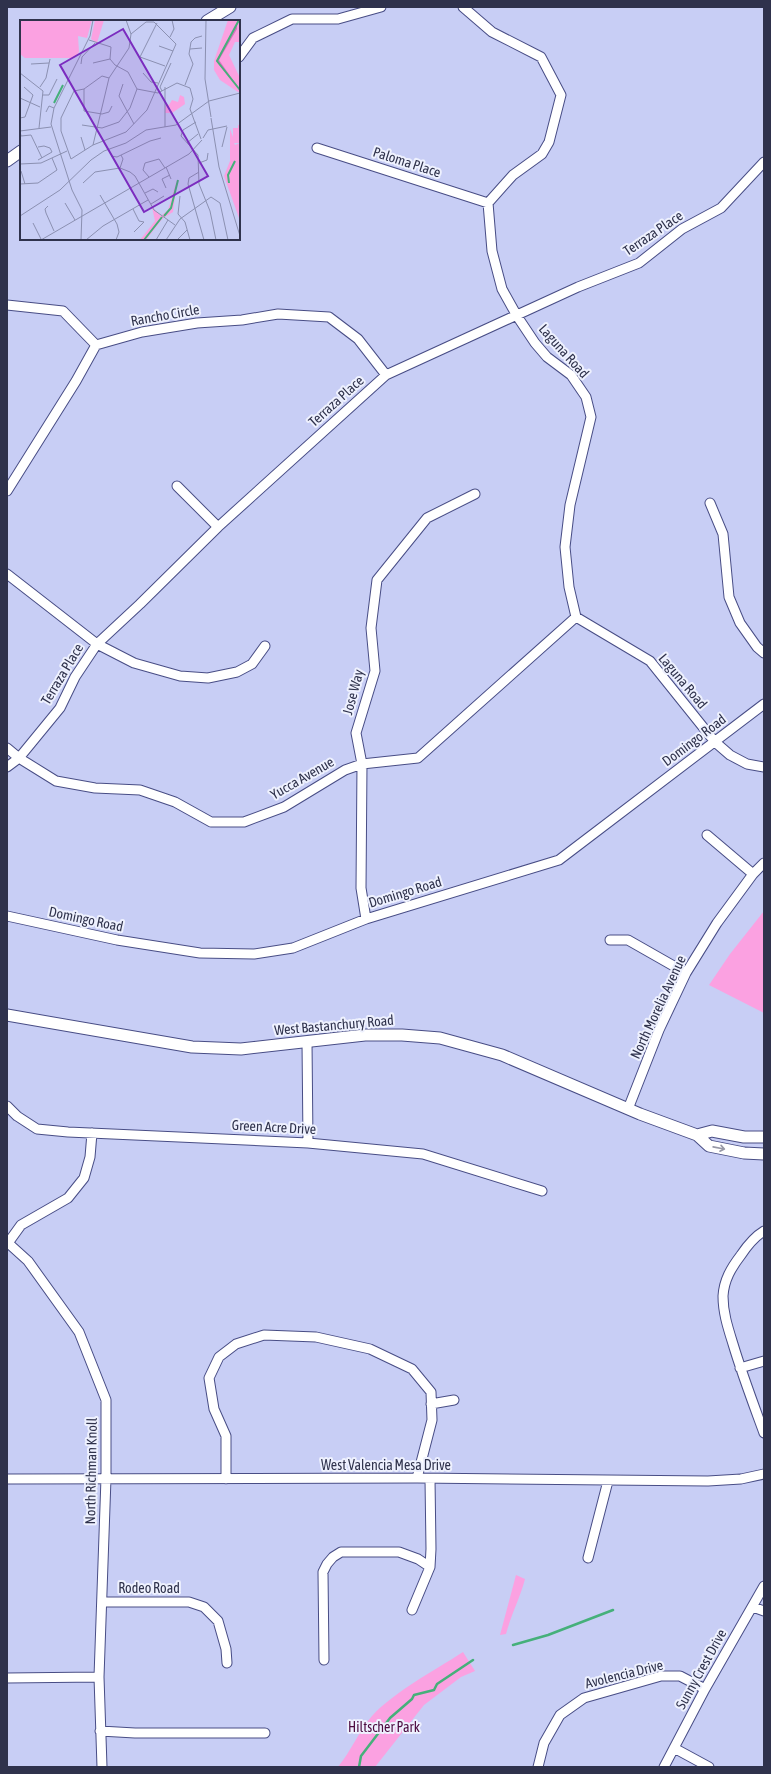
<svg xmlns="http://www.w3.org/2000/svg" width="771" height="1774" viewBox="0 0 771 1774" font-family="'Asap Condensed',sans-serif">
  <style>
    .green { fill: #fba1e1 }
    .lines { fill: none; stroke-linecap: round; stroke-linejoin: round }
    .stream { stroke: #45b07a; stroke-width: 2.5 }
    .minor-casing { stroke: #484d85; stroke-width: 11 }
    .major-casing { stroke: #484d85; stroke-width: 13 }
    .minor { stroke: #fff; stroke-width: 9 }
    .major { stroke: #fff; stroke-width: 11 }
    .oneway { stroke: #9798a6 }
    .labels { text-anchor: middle; stroke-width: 4; stroke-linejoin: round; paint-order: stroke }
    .street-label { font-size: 14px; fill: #2f324c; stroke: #eef1fe }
    .park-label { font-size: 14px; fill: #4c0a3f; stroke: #eef1fe }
    .inset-river { fill: none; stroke: #45b07a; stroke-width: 2 }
    .inset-road { fill: none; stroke: #8b90b1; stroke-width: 1 }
    .view { fill: #7b2cbf; fill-opacity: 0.15; stroke: #7b2cbf; stroke-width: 2 }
    .inset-edge { fill: none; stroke: #2f324c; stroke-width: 2 }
  </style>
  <rect width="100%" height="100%" fill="#c8cef5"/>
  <path class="green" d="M764 911V1013L709 985 730 954Z
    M516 1575 525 1579C520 1598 511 1615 506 1634L500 1635Z
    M463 1652 475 1671 461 1677 424 1705 375 1767H338C351 1751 359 1731 372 1716 395 1691 434 1671 463 1652Z"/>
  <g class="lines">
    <path class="stream" d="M513 1645 548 1635 613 1610
      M359 1767 361 1756 390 1718 412 1699 414 1695 434 1690 437 1684 473 1660"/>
    <defs>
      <path id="minor" d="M463 7 492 32 541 57 561 95 549 142 542 154 513 175 488 203 492 251 502 289 517 316 535 343 547 357 571 375 586 397 591 417 570 505 565 547 569 587 576 617 650 661 715 742 730 755 747 764 764 767
        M239 57 253 38 292 19H338L381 7
        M317 148 488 203
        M7 305 63 311 96 345
        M177 486 218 527
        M7 491 76 381 96 345 142 332 197 323 242 320 278 314 329 317 358 339 386 375
        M710 503 723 534 729 597 740 623 757 647 764 653
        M7 574 97 644 134 663 180 676 208 678 237 672 252 664 265 646
        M7 748 19 758 56 781 95 788 140 790 175 802 211 822H244L284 807 345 770 362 764 418 758 576 617
        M7 767 19 758 60 708 75 677 97 644 140 604 218 527 386 375 578 287 639 263 682 229 721 208 764 162
        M707 835 753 874
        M7 916 117 940 200 953 254 954 293 948 366 919 559 860 764 704
        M366 919 361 888 362 764 356 733 375 671 371 628 377 580 427 518 475 494
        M610 940H628L686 973
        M307 1042 308 1143
        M7 1106 17 1116 37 1129 68 1132 308 1143 423 1154 542 1191
        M628 1109 659 1030 686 973 717 923 753 874 764 863
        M764 1231C754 1237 747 1246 741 1255 731 1268 724 1280 723 1296 723 1313 728 1328 733 1344 742 1374 753 1403 764 1433
        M7 1242 28 1261 79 1332 106 1400V1478L99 1677 102 1767
        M8 1243 21 1225 68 1198 84 1178 90 1157 92 1133
        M740 1368 764 1361
        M431 1404 454 1400
        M7 1479 417 1478 708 1481 741 1479 764 1474
        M226 1479V1436L214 1409 209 1378 219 1357 236 1344 264 1335 316 1337 370 1349 412 1369 431 1392 432 1420 417 1478
        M588 1558 608 1481
        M103 1602H189L204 1607 218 1621 226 1649 227 1663
        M753 1607 764 1611
        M412 1610 430 1567 431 1549 430 1479
        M324 1660 323 1572 327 1564 333 1557 341 1552H399L418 1559 430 1567
        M7 1678 99 1677
        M100 1731 135 1733H265
        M674 1748 709 1767
        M538 1767 544 1743 560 1715 584 1698 661 1676H680L705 1689
        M664 1767 705 1689 764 1586"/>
      <path id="major" d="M207 21 230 7
        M7 161 21 151
        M7 1015 192 1047 241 1049 365 1035H402L440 1038 502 1055 640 1114 697 1135 709 1146 744 1153 764 1154
        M697 1135 712 1131 744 1137H764"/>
    </defs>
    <use href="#minor" class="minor-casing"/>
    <use href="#major" class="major-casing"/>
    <use href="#minor" class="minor"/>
    <use href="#major" class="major"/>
  </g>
  <defs><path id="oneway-shaft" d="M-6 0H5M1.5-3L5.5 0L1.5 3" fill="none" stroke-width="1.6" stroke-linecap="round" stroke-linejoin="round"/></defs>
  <use class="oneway" href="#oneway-shaft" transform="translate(719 1148) rotate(11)"/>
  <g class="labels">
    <g class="street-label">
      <text transform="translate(407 162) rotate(18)" y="5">Paloma Place</text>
      <text transform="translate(653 233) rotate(-34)" y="5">Terraza Place</text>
      <text transform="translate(165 315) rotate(-10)" y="5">Rancho Circle</text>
      <text transform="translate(564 351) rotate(48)" y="5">Laguna Road</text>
      <text transform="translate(336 401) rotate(-42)" y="5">Terraza Place</text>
      <text transform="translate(62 674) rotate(-59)" y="5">Terraza Place</text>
      <text transform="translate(683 681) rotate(50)" y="5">Laguna Road</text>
      <text transform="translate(353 692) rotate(-75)" y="5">Jose Way</text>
      <text transform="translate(694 740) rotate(-37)" y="5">Domingo Road</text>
      <text transform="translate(302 778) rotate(-30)" y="5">Yucca Avenue</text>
      <text transform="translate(405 892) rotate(-17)" y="5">Domingo Road</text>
      <text transform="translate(86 919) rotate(12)" y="5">Domingo Road</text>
      <text transform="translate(658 1007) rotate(-65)" y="5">North Morelia Avenue</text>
      <text transform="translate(334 1025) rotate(-5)" y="5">West Bastanchury Road</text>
      <text transform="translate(274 1127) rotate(3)" y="5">Green Acre Drive</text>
      <text x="386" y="1470">West Valencia Mesa Drive</text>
      <text transform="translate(91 1471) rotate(-89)" y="5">North Richman Knoll</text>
      <text x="149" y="1593">Rodeo Road</text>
      <text transform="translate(701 1669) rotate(-61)" y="5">Sunny Crest Drive</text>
      <text transform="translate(624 1674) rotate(-14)" y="5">Avolencia Drive</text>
    </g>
    <g class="park-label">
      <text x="384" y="1732">Hiltscher Park</text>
    </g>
  </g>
  <g transform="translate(20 20)">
    <rect width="220" height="220" fill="#c8cef5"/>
    <path d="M0 0H72L67 18 58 16 59 32 55 38H5L0 34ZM75 0H84L77 23 71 19ZM208 0H220V22H215L209 35 220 58V71L218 72 200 60 194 50V41ZM160 75 164 77 165 84 152 93H145L146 84 149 85 152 80 158 82ZM218 105H220V123H214L215 125 220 123 219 198 204 156 210 141V109L213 117V108H218ZM157 160 153 192 143 198 126 220H120L135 201 132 187 141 196 148 190Z" fill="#fba1e1"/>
    <path d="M217 4V9L199 40 220 70 196 41Z" fill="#da72be"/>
    <path class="inset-river" d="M219 0 197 41 220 70M34 83 43 65M209 163 208 155 215 141M144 196 151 188 158 160M124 220 142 197"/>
    <path class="inset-road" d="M186 0 185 59 191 97M137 3 120 37 145 46M150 17 154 9 152 0M69 20 91 27 90 39 95 45 108 52 117 69 138 73 157 63 170 68 173 79 170 89 181 119M139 26 153 31M170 29 182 28M73 43 90 39M11 44 29 43M61 44 62 37 75 23M0 53 23 71 19 108M123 53 131 62 138 63M89 58 82 56 64 69V91L82 94 89 92 92 86M103 64 99 76 114 104M165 65 173 44 169 34 171 22 175 18 182 16M20 67 26 58 30 39M64 69 54 71 41 98V111L51 139 73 125 106 112 127 90 156 24 134 2H126L111 14M142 71 140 67 151 43M23 75H29L37 59M0 78 20 87M26 92 29 86 34 88M0 98 5 97 13 75 4 67M191 98 199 147 220 216M176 102 163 110 161 116 178 135 179 164 190 191 196 220M62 105 82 108 99 102 110 88 117 69M145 107V67M0 111 1 116 11 115 22 138M0 111 31 107M61 117 65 130M183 118 188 110 207 106M167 123 178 114M73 125 89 58 109 28 111 14 106 0M18 127 24 126 30 128 32 132 18 140M202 127 207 107M91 136 97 137 130 121 141 118M179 143 187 140 188 133M0 144 21 143 47 131M146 147 151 159M100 148 103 139 101 135M1 151 5 164M179 152 169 158 168 164 184 220M129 157 123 150 125 143 139 139 145 148M63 163 75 152 100 148 110 152 115 156 134 190 155 205M0 164 18 163 37 150 32 138M146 168 142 159 150 155M125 173 133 169 138 172M80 175 97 204 99 212 96 220M160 176 158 194 165 202 170 220M45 183 55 200M131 184 144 176M28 186 25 189 26 193 34 211M113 189 119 201 124 202 114 212M0 196 40 170 71 140 84 131 106 123 126 110 156 105 189 81 220 73M13 203 21 219M21 220 169 134 182 120M61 220 62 190 52 170 31 104 34 88 70 16 73 0M66 220 83 206 128 180M136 220 148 200M146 220 160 199 191 177 200 183 208 220M157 220 167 210"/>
    <path class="view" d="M103 9 188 156 124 192 40 45Z"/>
    <rect width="220" height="220" class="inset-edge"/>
  </g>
  <rect width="771" height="1774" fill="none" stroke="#2f324c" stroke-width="16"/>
</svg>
